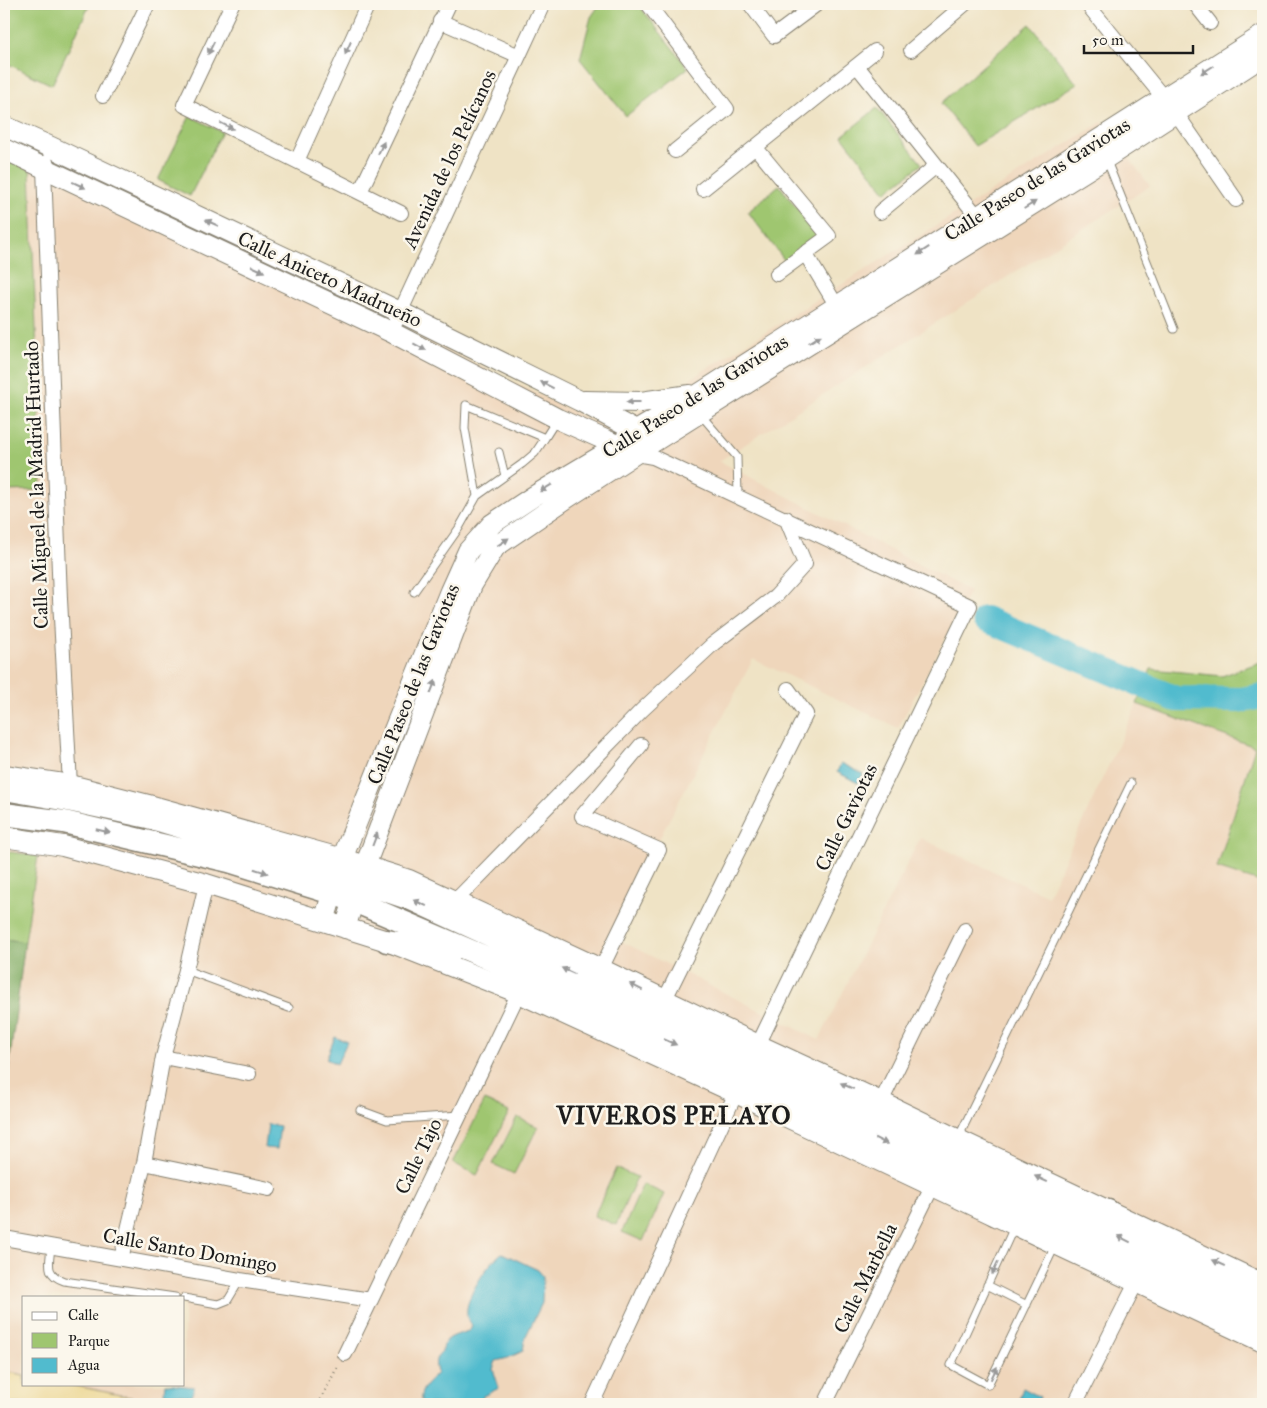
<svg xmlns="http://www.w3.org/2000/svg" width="1267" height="1408" viewBox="0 0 1267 1408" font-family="'IM FELL Great Primer',serif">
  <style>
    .built { fill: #efd6bb }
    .green { fill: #9fc670; stroke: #5e7146 }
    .forest { fill: #7fab62; stroke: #4e643f }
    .sand { fill: #eeda9e; stroke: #857b5d }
    .water { fill: #51bbce; stroke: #366c75 }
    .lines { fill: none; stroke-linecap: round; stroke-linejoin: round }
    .river { stroke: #51bbce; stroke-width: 26 }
    .lane-casing { stroke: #868070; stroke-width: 9 }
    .street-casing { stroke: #868070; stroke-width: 16 }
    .secondary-casing { stroke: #868070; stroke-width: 22 }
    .primary-casing { stroke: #868070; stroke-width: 25 }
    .path { stroke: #868070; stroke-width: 2.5; stroke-dasharray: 1 4; stroke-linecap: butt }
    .lane { stroke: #fff; stroke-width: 7 }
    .street { stroke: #fff; stroke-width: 14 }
    .secondary { stroke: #fff; stroke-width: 20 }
    .primary { stroke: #fff; stroke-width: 22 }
    .oneway { fill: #999 }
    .labels { text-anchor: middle; stroke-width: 5; stroke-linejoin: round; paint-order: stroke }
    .street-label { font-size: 20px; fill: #1c1c1c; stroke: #fbf7ec }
    .district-label { font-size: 25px; font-weight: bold; letter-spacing: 1px; fill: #1c1c1c; stroke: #fbf7ec }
  </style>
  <rect width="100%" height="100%" fill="#fbf7ec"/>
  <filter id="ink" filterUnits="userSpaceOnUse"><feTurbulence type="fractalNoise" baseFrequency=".02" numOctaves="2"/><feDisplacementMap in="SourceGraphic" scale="10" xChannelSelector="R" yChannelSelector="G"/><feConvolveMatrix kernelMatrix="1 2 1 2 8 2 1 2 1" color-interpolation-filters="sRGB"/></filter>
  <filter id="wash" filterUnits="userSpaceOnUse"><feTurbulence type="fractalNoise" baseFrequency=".0096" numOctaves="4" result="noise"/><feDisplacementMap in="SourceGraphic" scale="20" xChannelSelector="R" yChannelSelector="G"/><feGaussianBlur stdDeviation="1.12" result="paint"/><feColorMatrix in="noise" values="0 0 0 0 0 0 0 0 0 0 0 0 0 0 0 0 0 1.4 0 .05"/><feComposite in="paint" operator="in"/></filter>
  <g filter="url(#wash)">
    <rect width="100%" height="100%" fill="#efe3c5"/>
    <path class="built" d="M1102 122 1150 186 719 461 970 591 898 728 753 659 609 935 819 1040 920 838 1048 896 1137 704 1255 747 1217 868 1263 883V1404H164L67 1384H184V1297H24V1375L4 1371V491L42 490 29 148 610 429Z"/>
    <path class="green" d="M4 4H90L52 85 4 62Z
      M600 4H638L688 68 626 116 580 59 591 17Z
      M1030 24 1077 84 975 146 941 103Z
      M877 108 922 164 886 192 842 136Z
      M190 116 222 132 190 196 158 180Z
      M4 157 30 169 42 490 4 491Z
      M779 185 819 237 785 261 748 212Z
      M1263 661V883L1217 868 1255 747 1137 704 1151 669 1222 676Z
      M4 851 38 856 25 942 4 939Z
      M485 1100 509 1112 477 1175 453 1163Z
      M517 1117 538 1127 514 1174 493 1164Z
      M616 1168 637 1177 616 1225 594 1216Z
      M643 1184 664 1194 643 1241 622 1232Z"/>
    <path class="forest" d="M4 939 25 942 4 1105Z"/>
    <path class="sand" d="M4 1371 24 1375V1384H67L164 1404H4Z"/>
    <path class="water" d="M841 763 863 774 858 783 837 772Z
      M335 1037 347 1042 337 1064 326 1059Z
      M268 1124 280 1126 277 1149 265 1148Z
      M502 1253 538 1270 543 1276 542 1303 525 1338 523 1351 508 1358 496 1361 493 1369 499 1388 483 1396 481 1404H422C417 1391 429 1383 437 1373 435 1362 434 1359 442 1351 445 1346 442 1348 445 1343 449 1335 463 1334 470 1330L472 1326C470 1322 467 1318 467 1315 464 1298 489 1262 502 1253Z
      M165 1384 194 1387 192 1396 164 1393Z
      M1023 1388 1040 1397 1037 1404H1017Z"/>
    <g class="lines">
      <path class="river" d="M985 619 1176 699 1241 700 1263 696"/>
    </g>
  </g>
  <g filter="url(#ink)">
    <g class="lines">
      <defs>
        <path id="lane" d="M1107 161 1174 329
          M701 415 737 457 738 496
          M545 438 557 419
          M499 452 505 476
          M414 592 459 528 477 496 522 464 535 453 545 438 466 405 465 428 477 496
          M186 970 289 1008
          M360 1110 387 1120 460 1115
          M963 1138 962 1130 1131 783
          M1014 1227 951 1365 988 1385 1055 1246
          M51 1246C50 1263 44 1274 64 1281L175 1297
          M987 1285 1027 1305
          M184 1298 218 1304 228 1300 240 1280"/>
        <path id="street" d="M232 4 184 105 401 213
          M648 4 727 109 675 151
          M750 4 774 36 817 4
          M1087 4 1176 113 1236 200
          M1195 4 1210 23
          M440 21 519 56
          M911 50 965 4
          M857 66 977 216
          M103 96 148 4
          M756 148 829 236 777 274
          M297 161 368 4
          M46 162 44 168 60 599 70 785 69 791
          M703 189 875 51
          M360 192 449 4
          M880 212 936 166
          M805 253 841 313
          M391 332 543 4
          M636 454 653 457 970 606 758 1045
          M458 902 461 895 642 710 713 644 776 596 805 564 786 518
          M601 969 659 850 582 816 641 745
          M664 1001 806 714 788 689
          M163 1057 249 1074
          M881 1102 965 930
          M144 1163 269 1189
          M4 1238 240 1280 371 1300
          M121 1259 144 1163 163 1057 186 970 206 884
          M345 1354 522 986
          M592 1404 736 1093
          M825 1404 936 1179
          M1075 1404 1140 1275"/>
        <path id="secondary" d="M4 126 51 147 400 312 580 401 636 431 644 439
          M4 149 391 332 558 419 628 450
          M584 401 641 402 690 395
          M4 775 70 785 152 806 343 859 409 880 601 969 758 1045 881 1102 965 1143 1263 1284
          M4 837 63 846 206 884 387 941 519 993 736 1093 1263 1342
          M324 921 346 849 450 591 468 551 492 524 534 496 618 446 636 431 699 394 1263 35
          M345 928 365 866 472 585 495 547 567 498 650 444 1106 158 1263 56"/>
        <path id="primary" d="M4 789 68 800 148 817 320 868 411 899 599 985 860 1107 1043 1197 1151 1253 1263 1304
          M4 814 64 822 229 861 332 893 354 901 485 957 743 1075 1157 1274 1263 1327
          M387 941 450 952
          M968 1192 995 1214
          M1070 1203 1108 1211
          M1258 1281 1263 1285"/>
      </defs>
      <use href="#lane" class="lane-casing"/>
      <use href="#street" class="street-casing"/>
      <use href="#secondary" class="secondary-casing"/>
      <use href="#primary" class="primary-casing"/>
      <path class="path" d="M4 1403 13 1404
        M318 1404 338 1366"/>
      <use href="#lane" class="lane"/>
      <use href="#street" class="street"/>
      <use href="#secondary" class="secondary"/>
      <use href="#primary" class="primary"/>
    </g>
    <defs><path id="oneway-solid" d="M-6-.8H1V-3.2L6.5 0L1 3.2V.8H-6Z" transform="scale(1.25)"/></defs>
    <g class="oneway">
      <use href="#oneway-solid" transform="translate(211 48) rotate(116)"/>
      <use href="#oneway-solid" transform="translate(348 48) rotate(114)"/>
      <use href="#oneway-solid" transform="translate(1207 70) rotate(148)"/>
      <use href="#oneway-solid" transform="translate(227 126) rotate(26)"/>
      <use href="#oneway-solid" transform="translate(381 148) rotate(-65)"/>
      <use href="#oneway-solid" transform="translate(79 185) rotate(25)"/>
      <use href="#oneway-solid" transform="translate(1030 205) rotate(-32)"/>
      <use href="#oneway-solid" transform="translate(212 223) rotate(-155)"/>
      <use href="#oneway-solid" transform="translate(923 251) rotate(147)"/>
      <use href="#oneway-solid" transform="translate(258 269) rotate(25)"/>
      <use href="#oneway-solid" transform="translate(815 339) rotate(-32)"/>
      <use href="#oneway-solid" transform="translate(420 347) rotate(28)"/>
      <use href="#oneway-solid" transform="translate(547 385) rotate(-153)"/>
      <use href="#oneway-solid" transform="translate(633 402) rotate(-180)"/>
      <use href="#oneway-solid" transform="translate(546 488) rotate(149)"/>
      <use href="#oneway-solid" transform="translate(503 542) rotate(-34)"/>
      <use href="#oneway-solid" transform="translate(433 687) rotate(-69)"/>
      <use href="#oneway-solid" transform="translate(103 831) rotate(13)"/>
      <use href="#oneway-solid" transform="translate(375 839) rotate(-69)"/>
      <use href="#oneway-solid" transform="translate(261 871) rotate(17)"/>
      <use href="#oneway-solid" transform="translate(420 903) rotate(-156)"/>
      <use href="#oneway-solid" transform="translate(568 971) rotate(-155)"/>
      <use href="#oneway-solid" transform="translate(636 987) rotate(-153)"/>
      <use href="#oneway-solid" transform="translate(670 1042) rotate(24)"/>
      <use href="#oneway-solid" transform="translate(847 1086) rotate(-155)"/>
      <use href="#oneway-solid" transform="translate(881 1141) rotate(26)"/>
      <use href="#oneway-solid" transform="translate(1041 1179) rotate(-155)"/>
      <use href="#oneway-solid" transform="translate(1124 1239) rotate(-153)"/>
      <use href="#oneway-solid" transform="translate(1219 1263) rotate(-155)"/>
      <use href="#oneway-solid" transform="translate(995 1268) rotate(115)"/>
      <use href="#oneway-solid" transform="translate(994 1373) rotate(-64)"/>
    </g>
  </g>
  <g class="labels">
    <g class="street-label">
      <text transform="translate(449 159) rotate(-65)" y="7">Avenida de los Pelícanos</text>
      <text transform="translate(1037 179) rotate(-32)" y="7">Calle Paseo de las Gaviotas</text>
      <text transform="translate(330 279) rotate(25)" y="7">Calle Aniceto Madrueño</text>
      <text transform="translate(695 396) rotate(-32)" y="7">Calle Paseo de las Gaviotas</text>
      <text transform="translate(36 485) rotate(-92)" y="7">Calle Miguel de la Madrid Hurtado</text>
      <text transform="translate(413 684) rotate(-68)" y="7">Calle Paseo de las Gaviotas</text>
      <text transform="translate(846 817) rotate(-64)" y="7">Calle Gaviotas</text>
      <text transform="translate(418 1156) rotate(-64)" y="7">Calle Tajo</text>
      <text transform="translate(190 1250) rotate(10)" y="7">Calle Santo Domingo</text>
      <text transform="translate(865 1278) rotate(-64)" y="7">Calle Marbella</text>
    </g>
    <g class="district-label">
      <text x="674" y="1124">VIVEROS PELAYO</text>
    </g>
  </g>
  <rect width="1267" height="1408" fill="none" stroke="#fbf7ec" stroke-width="20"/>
  <rect x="22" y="1296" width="162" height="90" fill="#fbf7ec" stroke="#a29f99"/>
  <rect x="32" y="1312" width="25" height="8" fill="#ffffff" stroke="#a29f99"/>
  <text x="68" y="1320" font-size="15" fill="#1c1c1c">Calle</text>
  <rect x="32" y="1333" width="25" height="15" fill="#9fc670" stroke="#a29f99"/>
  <text x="68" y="1346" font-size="15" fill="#1c1c1c">Parque</text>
  <rect x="32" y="1358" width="25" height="15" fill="#51bbce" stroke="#a29f99"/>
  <text x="68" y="1370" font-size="15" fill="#1c1c1c">Agua</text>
  <path d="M1084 45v8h109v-8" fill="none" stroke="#1c1c1c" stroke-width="2.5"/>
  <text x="1092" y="45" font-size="15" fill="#1c1c1c" stroke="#fbf7ec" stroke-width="4" paint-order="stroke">50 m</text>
</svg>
